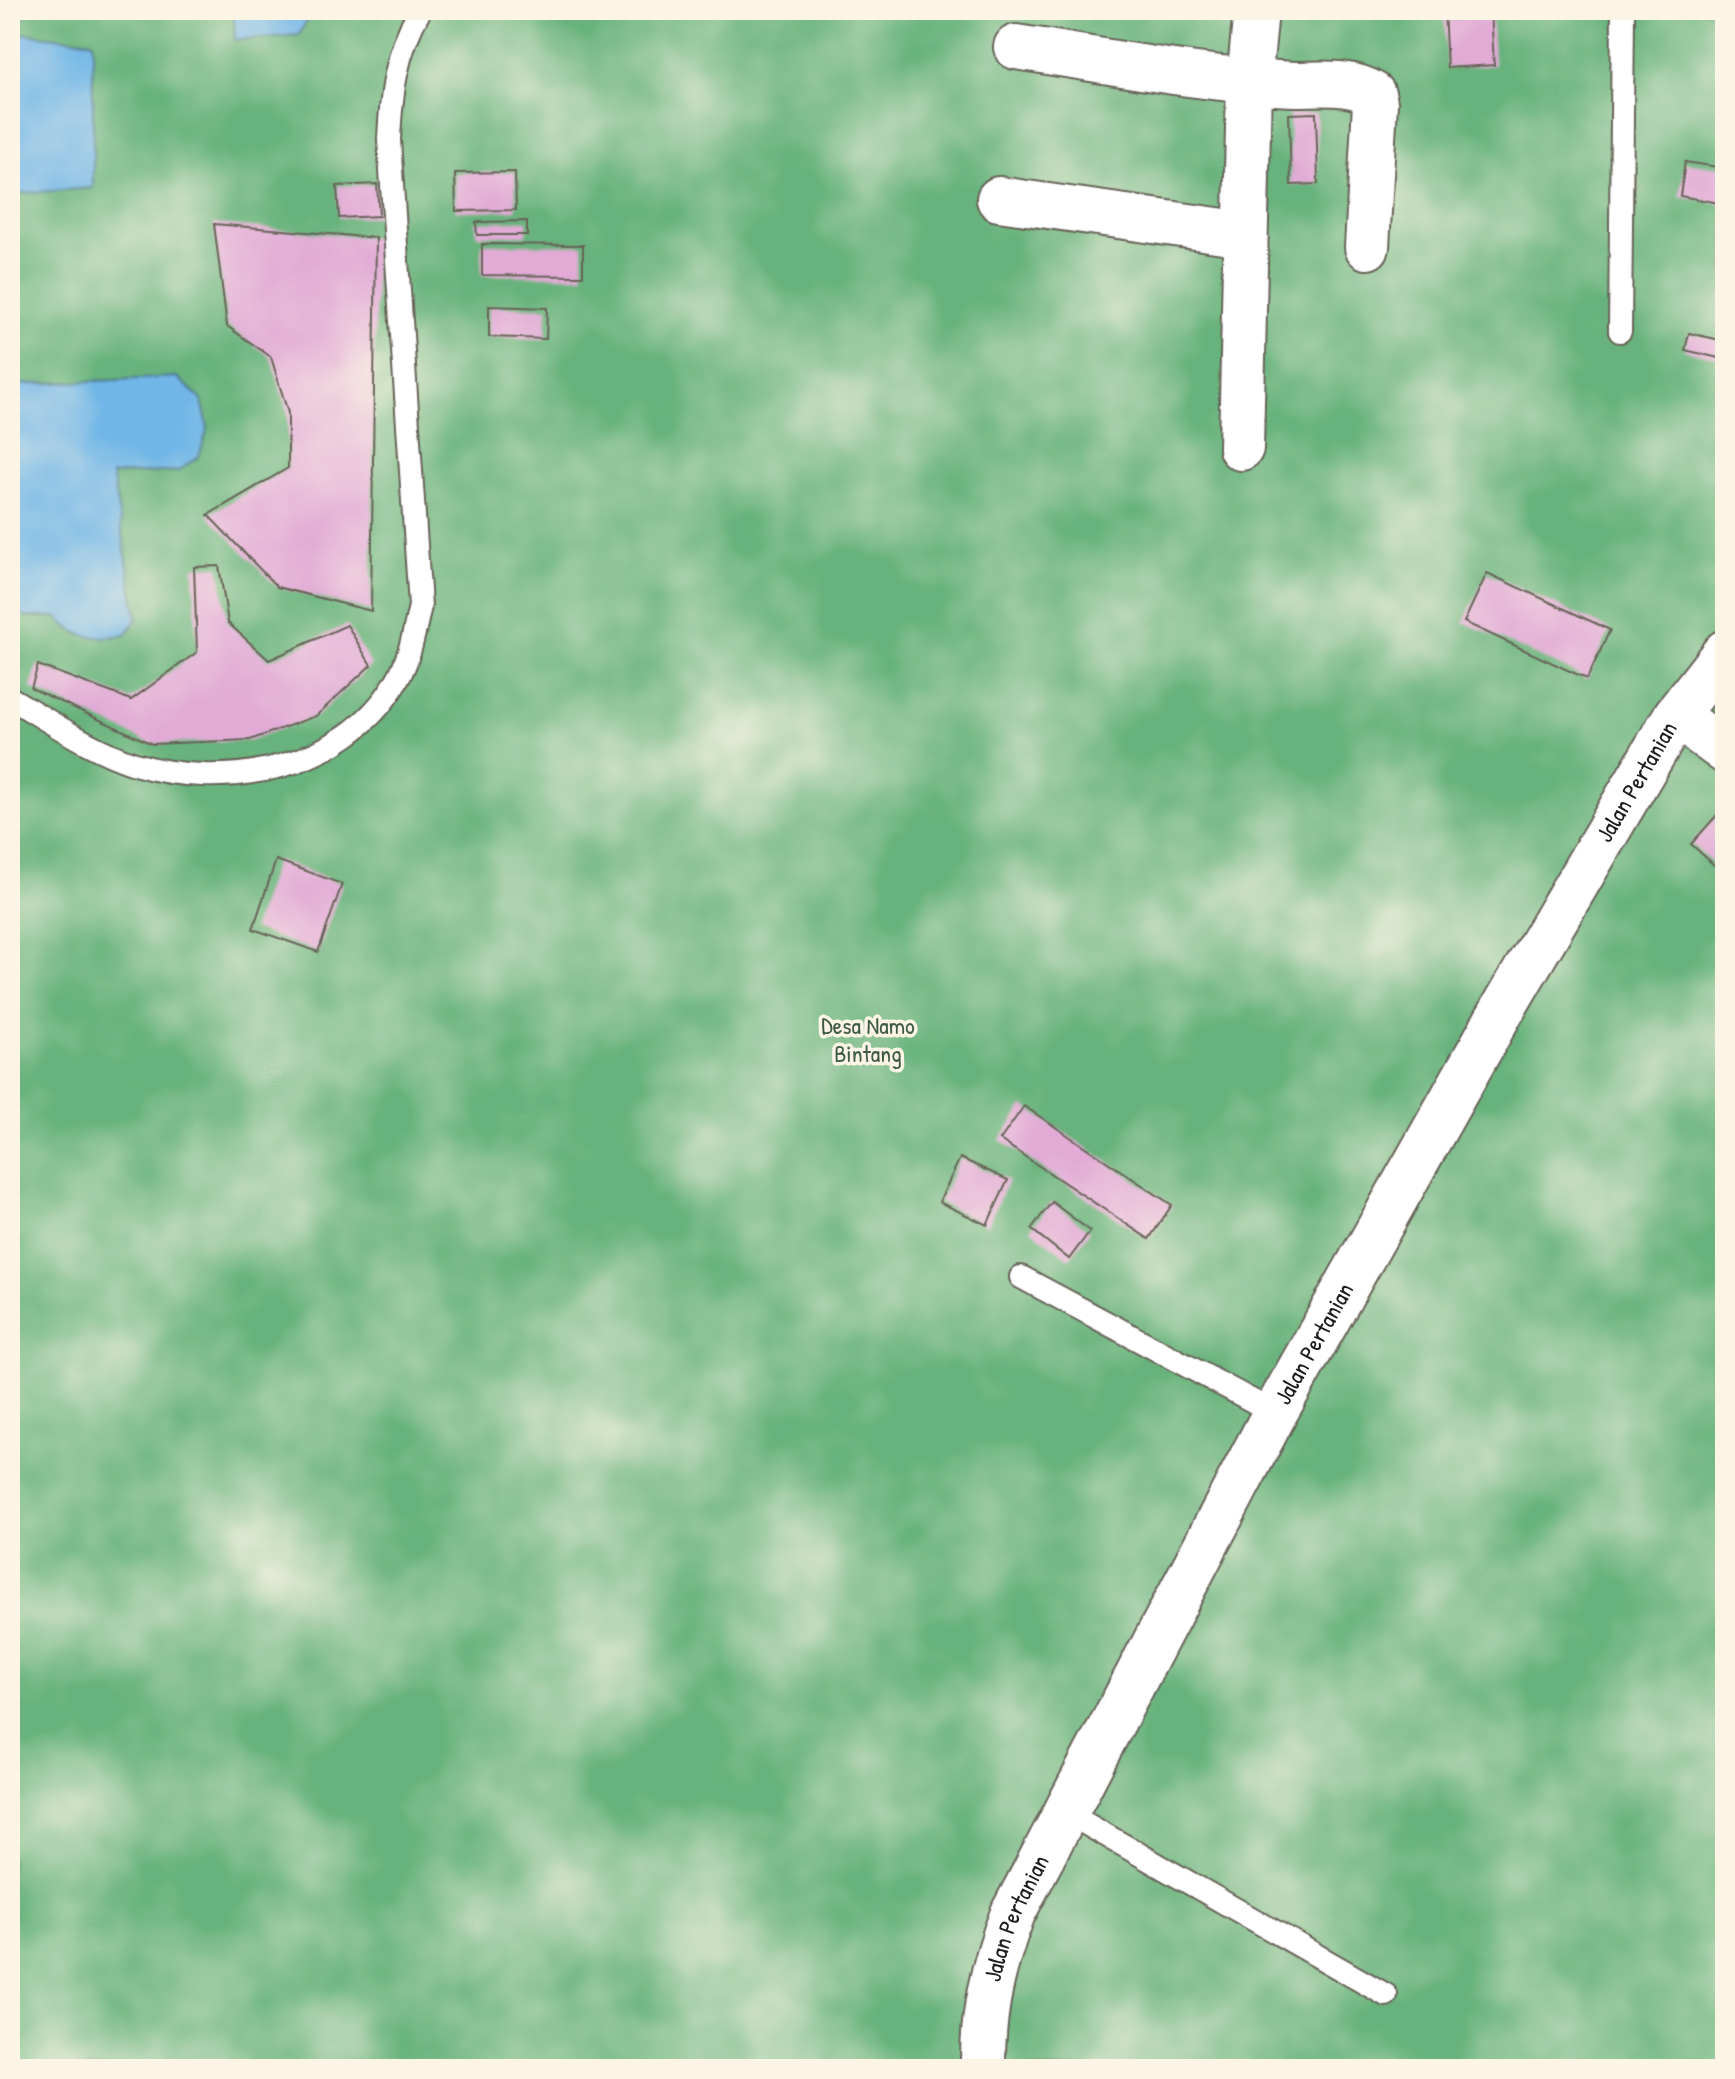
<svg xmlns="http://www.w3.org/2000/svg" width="1735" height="2079" viewBox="0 0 1735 2079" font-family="'Patrick Hand',sans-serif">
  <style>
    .forest { fill: #68b37d; stroke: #42684c; stroke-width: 2 }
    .water { fill: #70b6e7; stroke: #466982; stroke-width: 2 }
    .building { fill: #e1abd6 }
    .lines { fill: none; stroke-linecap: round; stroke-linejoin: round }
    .service-casing { stroke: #676359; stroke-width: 26 }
    .minor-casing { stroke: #676359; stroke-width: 48 }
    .service { stroke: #fff; stroke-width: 22 }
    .minor { stroke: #fff; stroke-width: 44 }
    .labels { text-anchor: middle; stroke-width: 7; stroke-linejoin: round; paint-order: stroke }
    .street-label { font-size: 24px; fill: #1c1c1c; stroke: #fcf5e5 }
    .park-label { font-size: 24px; fill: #3f5b46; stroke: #fcf5e5 }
  </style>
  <rect width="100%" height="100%" fill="#fcf5e5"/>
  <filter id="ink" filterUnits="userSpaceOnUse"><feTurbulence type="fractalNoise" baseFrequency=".0125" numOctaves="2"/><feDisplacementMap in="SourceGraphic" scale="16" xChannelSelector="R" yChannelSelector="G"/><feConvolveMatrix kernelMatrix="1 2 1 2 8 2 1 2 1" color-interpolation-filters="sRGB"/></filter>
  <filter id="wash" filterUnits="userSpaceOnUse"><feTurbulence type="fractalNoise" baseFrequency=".006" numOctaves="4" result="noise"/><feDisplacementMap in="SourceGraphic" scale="32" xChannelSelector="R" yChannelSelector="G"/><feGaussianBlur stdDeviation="1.8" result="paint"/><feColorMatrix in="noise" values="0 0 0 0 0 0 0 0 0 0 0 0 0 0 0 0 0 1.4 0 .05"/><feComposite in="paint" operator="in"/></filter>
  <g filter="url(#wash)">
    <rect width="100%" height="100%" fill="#f2e6ca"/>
    <path class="forest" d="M10 10H1725V2069H10Z"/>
    <path class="water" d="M234 10H312L299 35 235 40Z
      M10 32 93 41V188L10 194Z
      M177 377 202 400 208 428 199 456 178 471 112 475 137 618 126 635C96 638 78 641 57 617H27L10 607V385Z"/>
    <g id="blocks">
      <path class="building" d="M1444 10H1491L1494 65 1447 68Z
        M1316 113 1318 184 1291 185 1289 114Z
        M1685 162 1725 168V204L1680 196Z
        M515 172 516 210 456 211 455 173Z
        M377 184 379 216 339 218 337 186Z
        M527 221V235H477L476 222Z
        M214 224 376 238 371 611 277 587 208 515 288 468V413L271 357 227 326Z
        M482 244 583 245V276L482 275Z
        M489 306 547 308 546 339 489 337Z
        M1689 333 1725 341 1723 359 1685 350Z
        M219 566 228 623 269 660 347 625 371 665 316 716 250 740 152 744 31 688 38 665 131 700 197 652 194 567Z
        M1487 573 1610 630 1587 679 1464 622Z
        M1718 814 1725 820V875L1691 844Z
        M276 860 342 884 318 952 253 929Z
        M1024 1106 1172 1205 1149 1239 1000 1140Z
        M960 1158 1008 1180 987 1225 939 1202Z
        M1052 1202 1090 1231 1069 1259 1031 1229Z"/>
    </g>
  </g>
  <g filter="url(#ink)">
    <use href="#blocks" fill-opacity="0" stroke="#676359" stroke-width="2"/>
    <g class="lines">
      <defs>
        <path id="service" d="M1620 331 1623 10
          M10 698C50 721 91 750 135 764 226 792 345 769 396 682 410 659 414 632 420 606L389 140C391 93 396 52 420 10
          M1021 1277 1275 1413
          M1067 1813 1386 1995"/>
        <g id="minor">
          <path d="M1016 47C1108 61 1202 80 1295 84 1320 84 1352 80 1373 94L1375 103 1367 247"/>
          <path d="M999 199 1245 234"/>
          <path d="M1241 448 1249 82 1256 10"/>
          <path d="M1676 715 1725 751"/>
          <path id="s1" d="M983 2069C982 2013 993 1965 1013 1913L1275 1413 1497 1019 1676 715 1725 652"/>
        </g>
      </defs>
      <use href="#service" class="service-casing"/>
      <use href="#minor" class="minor-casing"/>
      <use href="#service" class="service"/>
      <use href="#minor" class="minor"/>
    </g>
  </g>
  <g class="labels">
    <g class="street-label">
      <text dy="8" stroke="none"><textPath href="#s1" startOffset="1452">Jalan Pertanian</textPath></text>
      <text dy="8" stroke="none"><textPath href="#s1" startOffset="804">Jalan Pertanian</textPath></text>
      <text dy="8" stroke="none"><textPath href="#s1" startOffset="156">Jalan Pertanian</textPath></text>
    </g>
    <g class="park-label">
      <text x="868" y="1034">Desa Namo<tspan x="868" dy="28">Bintang</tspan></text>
    </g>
  </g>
  <rect width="1735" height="2079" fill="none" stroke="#fcf5e5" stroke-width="40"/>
</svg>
